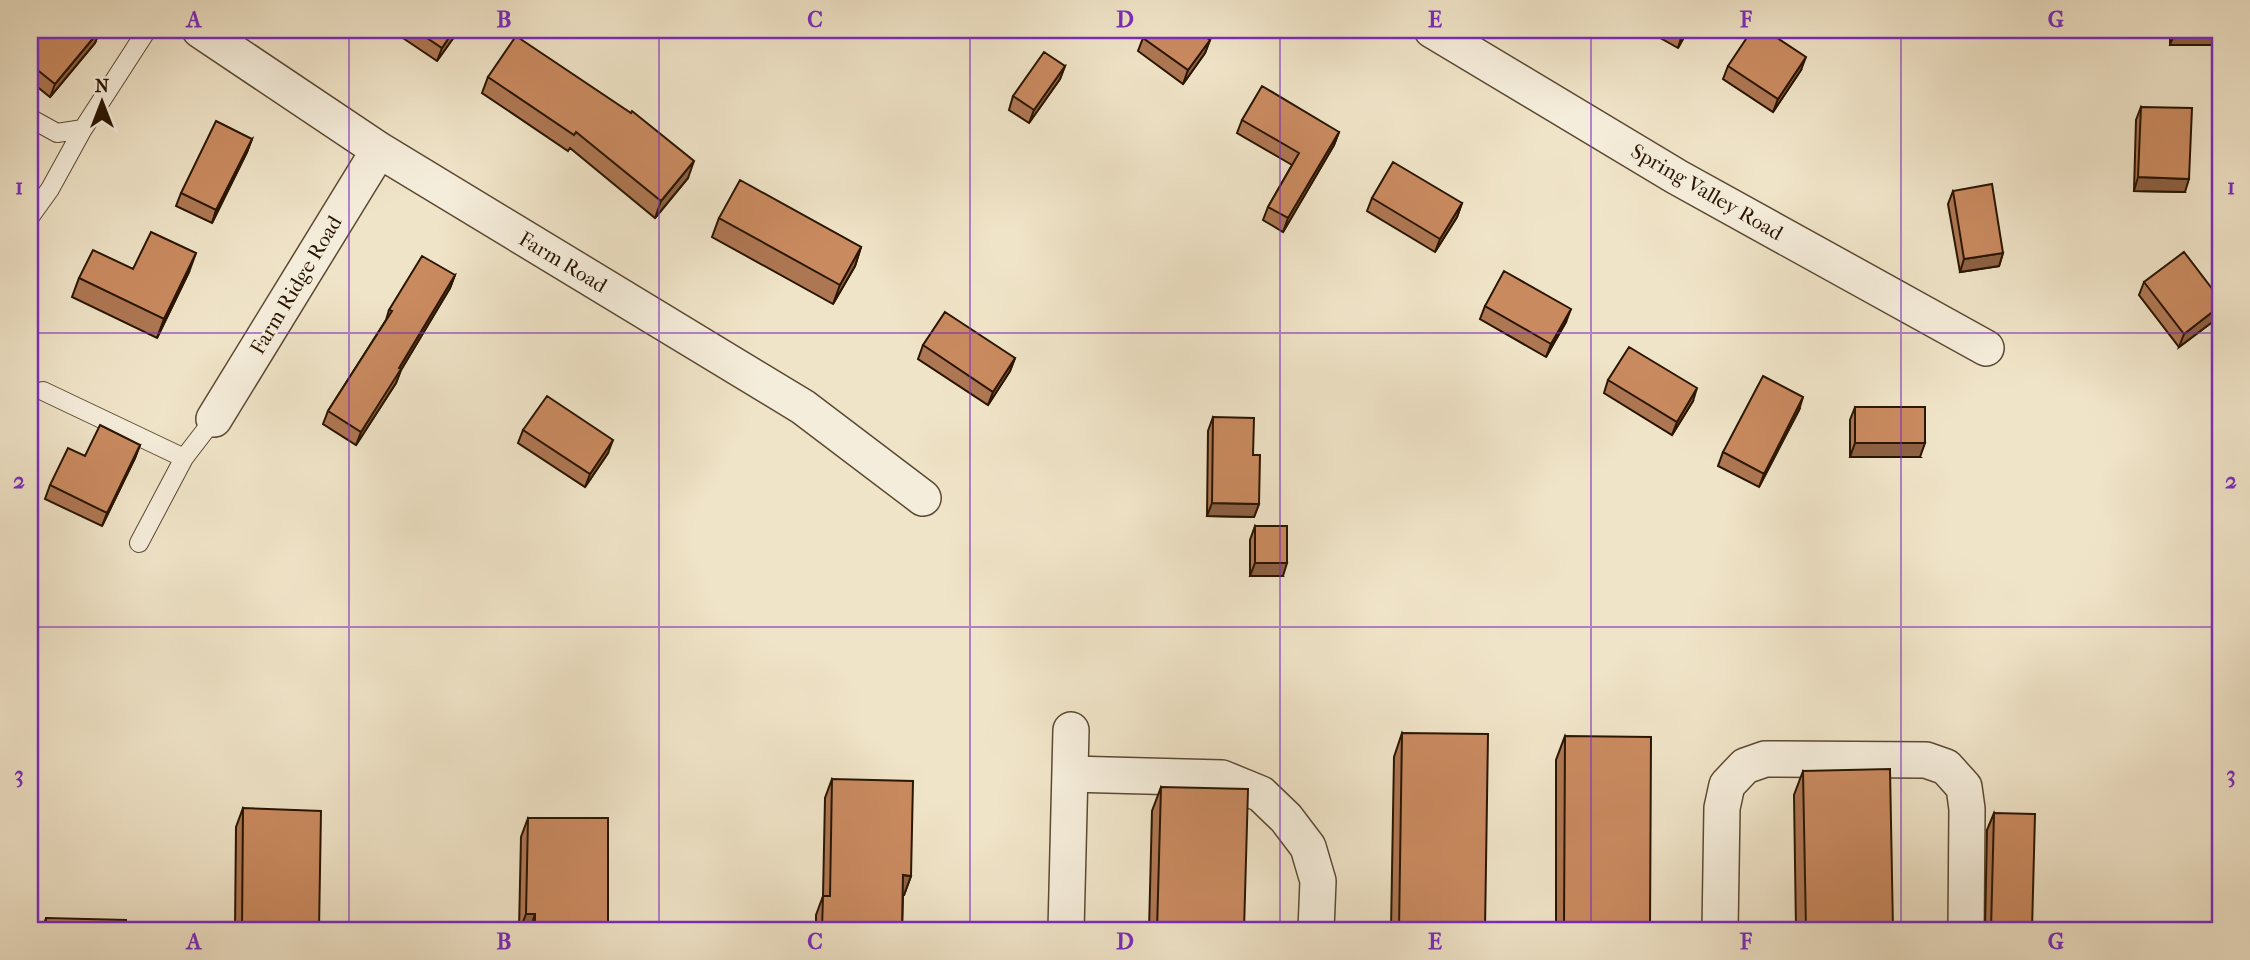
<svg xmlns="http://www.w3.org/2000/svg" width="2250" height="960" viewBox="0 0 2250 960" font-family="'IM FELL French Canon',serif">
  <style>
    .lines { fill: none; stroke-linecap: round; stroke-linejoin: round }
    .service-casing { stroke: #5b4932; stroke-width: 20 }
    .minor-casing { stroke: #5b4932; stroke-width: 38 }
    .service { stroke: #f5eddb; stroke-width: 18 }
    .minor { stroke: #f5eddb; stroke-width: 35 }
    .wall { fill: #ae7753; stroke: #291500; stroke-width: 2 }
    .shaded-wall { fill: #8d6143; stroke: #291500; stroke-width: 2 }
    .building { fill: #ca8a60; stroke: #291500; stroke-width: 2 }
    .grid { fill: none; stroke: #7b2cbf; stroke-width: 2; stroke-opacity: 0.55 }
    .labels { text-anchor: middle; stroke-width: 5; stroke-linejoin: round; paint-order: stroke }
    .street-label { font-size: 21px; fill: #291500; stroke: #f5eddb }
    .neatline { fill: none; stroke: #7b2cbf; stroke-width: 2.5 }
    .grid-label { font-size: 23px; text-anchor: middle; font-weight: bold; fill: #7b2cbf }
  </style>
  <rect width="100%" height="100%" fill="#f0e4c8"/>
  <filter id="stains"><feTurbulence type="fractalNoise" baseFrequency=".00286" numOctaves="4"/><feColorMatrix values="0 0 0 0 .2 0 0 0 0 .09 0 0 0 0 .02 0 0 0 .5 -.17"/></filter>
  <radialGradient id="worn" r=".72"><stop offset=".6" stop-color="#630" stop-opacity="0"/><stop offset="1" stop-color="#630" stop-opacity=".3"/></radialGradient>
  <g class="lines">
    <defs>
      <path id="service" d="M30 118 57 133 83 129 147 30
        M30 217 50 189 83 129
        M43 391 184 458 214 419
        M139 543 184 458"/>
      <path id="minor" d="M200 30 379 150 803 407 923 498
        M1432 30 1677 177 1986 348
        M214 419 379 150
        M1070 774 1222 778 1261 794 1286 818 1308 847 1318 881 1316 930
        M1066 930 1071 730
        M1720 930 1722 808 1727 785 1745 766 1765 759 1926 760 1946 767 1964 787 1967 809 1966 930"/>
    </defs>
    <use href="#service" class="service-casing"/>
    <use href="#minor" class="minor-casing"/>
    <use href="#service" class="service"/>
    <use href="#minor" class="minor"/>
  </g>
  <path class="wall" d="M100 30 95 43 50 97 30 81V44Z
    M391 30H459L437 61Z
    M1646 30H1688L1678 48Z
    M2170 30H2220L2218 45H2170Z
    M1143 38 1210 40 1205 53 1183 84 1138 51Z
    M1065 66 1060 79 1029 123 1009 110 1013 96Z
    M1728 66 1801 70 1773 112 1723 79Z
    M488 77 688 178 655 218 570 148 568 151 482 93Z
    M2141 107 2185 192 2134 191 2136 120Z
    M1242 120 1339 132 1334 145 1283 232 1263 220 1268 207 1292 165 1237 133Z
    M252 139 247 152 212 223 176 206 181 193Z
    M1953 191 2003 253 1999 266 1960 272 1948 204Z
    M1372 198 1462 203 1457 217 1435 252 1367 211Z
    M719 218 861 247 855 266 833 304 712 237Z
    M133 269 189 272 157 338 72 297 79 278Z
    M455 275 450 288 401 370 396 383 356 445 323 424 328 411 386 320 389 310Z
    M2144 282 2219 317 2179 347 2139 295Z
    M1485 306 1566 322 1546 357 1480 319Z
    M923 345 1015 358 1010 371 988 405 918 359Z
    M1608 380 1693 401 1672 435 1604 393Z
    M1855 407 1920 457H1850V420Z
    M1799 410 1759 487 1718 466 1723 452Z
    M1213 417 1253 455 1259 504 1254 517 1207 516 1208 431Z
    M523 430 608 453 585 487 518 443Z
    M140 445 135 458 102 526 45 499 50 485 85 456Z
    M1255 526 1283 576H1250V540Z
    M1402 733 1485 930H1391L1394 757Z
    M1565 736 1650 930H1556V760Z
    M1803 771 1893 930H1796L1794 795Z
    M832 779 911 876 904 895H903L902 930H816V915L823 896 825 798Z
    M1161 787 1244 930H1149L1152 811Z
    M243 808 319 930H235L236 827Z
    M1994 813 2032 930H1985L1987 830Z
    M528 818 608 930H519L521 837Z
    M46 918 126 930H42Z"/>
  <path class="shaded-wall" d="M100 30 95 43 50 97 55 84Z
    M454 30H459L437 61 442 48Z
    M1685 30H1688L1678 48 1682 35Z
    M2175 32H2220V39L2218 45H2170Z
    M1210 40 1205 53 1183 84 1188 70Z
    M1806 57 1801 70 1773 112 1778 99Z
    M1065 66 1060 79 1029 123 1034 110Z
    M1339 132 1334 145 1283 232 1288 218Z
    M252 139 247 152 212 223 216 210Z
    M694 161 688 178 655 218 661 201Z
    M2138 177 2189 179 2185 192 2134 191Z
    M1462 203 1457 217 1435 252 1440 239Z
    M861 247 855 266 833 304 840 285Z
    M196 253 189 272 157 338 164 319Z
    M2003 253 1999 266 1960 272 1964 259Z
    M455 275 450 288 401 370 396 383 356 445 361 432Z
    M2220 306V313L2219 317 2179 347 2184 334Z
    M1571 309 1566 322 1546 357 1551 344Z
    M1015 358 1010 371 988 405 993 392Z
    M1697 388 1693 401 1672 435 1677 422Z
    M1803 397 1799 410 1759 487 1764 474Z
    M613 440 608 453 585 487 590 474Z
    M1855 443H1925L1920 457H1850Z
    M140 445 135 458 102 526 107 513Z
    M1212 503 1259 504 1254 517 1207 516Z
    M1255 563H1287L1283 576H1250Z
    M903 875 911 876 904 895 896 894Z
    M526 914H535L530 930H520Z"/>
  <path class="building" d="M42 30H100L55 84 30 64V44Z
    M415 30H454L442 48Z
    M1149 30H1195L1210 40 1188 70 1143 38Z
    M1674 30H1685L1682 35Z
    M1752 30H1765L1806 57 1778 99 1728 66Z
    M2175 30H2220V32H2175Z
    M516 36 631 113 632 111 694 161 661 201 576 132 574 135 488 77Z
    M1044 52 1065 66 1034 110 1013 96Z
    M1262 86 1339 132 1288 218 1268 207 1299 153 1242 120Z
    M2141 107 2192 108 2189 179 2138 177Z
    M216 121 252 139 216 210 181 193Z
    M1393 162 1462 203 1440 239 1372 198Z
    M740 180 861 247 840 285 719 218Z
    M1992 184 2003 253 1964 259 1953 191Z
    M151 232 196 253 164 319 79 278 93 250 133 269Z
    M2184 252 2220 299V306L2184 334 2144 282Z
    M422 256 455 275 399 368 401 369 361 432 328 411 392 311 389 310Z
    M1504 271 1571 309 1551 344 1485 306Z
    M945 312 1015 358 993 392 923 345Z
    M1629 347 1697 388 1677 422 1608 380Z
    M1763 376 1803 397 1764 474 1723 452Z
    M547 396 613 440 590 474 523 430Z
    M1855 407H1925V443H1855Z
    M1213 417 1254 418 1253 455H1260L1259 504 1212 503Z
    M100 425 140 445 107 513 50 485 68 448 85 456Z
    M1255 526H1287V563H1255Z
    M1402 733 1488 734 1485 930H1399Z
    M1565 736 1651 737 1650 930H1564Z
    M1890 769 1893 930H1806L1803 771Z
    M832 779 913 781 911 876 903 875 902 930H822L823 896H830Z
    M1161 787 1248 789 1244 930H1157Z
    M243 808 321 811 319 930H242Z
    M1994 813 2035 814 2032 930H1991Z
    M528 818H608V930H535V914H526Z
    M46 918 126 920V930H46Z"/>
  <path class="grid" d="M349 30V930M659 30V930M970 30V930M1280 30V930M1591 30V930M1901 30V930M30 333H2220M30 627H2220"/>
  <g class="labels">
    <g class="street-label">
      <text transform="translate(1707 192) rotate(30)" y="7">Spring Valley Road</text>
      <text transform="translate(563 262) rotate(31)" y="7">Farm Road</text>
      <text transform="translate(296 285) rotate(-59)" y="7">Farm Ridge Road</text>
    </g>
  </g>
  <rect width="2250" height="960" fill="none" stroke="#f0e4c8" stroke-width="77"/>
  <g transform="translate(102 102)" stroke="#f5eddb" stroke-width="5" paint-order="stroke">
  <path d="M0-5L12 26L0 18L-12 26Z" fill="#291500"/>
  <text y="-10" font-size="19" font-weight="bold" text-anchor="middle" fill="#291500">N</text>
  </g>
  <rect x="38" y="38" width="2174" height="884" class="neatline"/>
  <g class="grid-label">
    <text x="194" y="27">A</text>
    <text x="504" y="27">B</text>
    <text x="815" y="27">C</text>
    <text x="1125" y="27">D</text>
    <text x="1435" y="27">E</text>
    <text x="1746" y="27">F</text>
    <text x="2056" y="27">G</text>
    <text x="19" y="194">1</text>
    <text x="2231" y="194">1</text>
    <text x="19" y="488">2</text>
    <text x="2231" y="488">2</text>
    <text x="19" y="782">3</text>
    <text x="2231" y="782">3</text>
    <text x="194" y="949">A</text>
    <text x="504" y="949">B</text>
    <text x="815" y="949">C</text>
    <text x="1125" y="949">D</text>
    <text x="1435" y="949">E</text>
    <text x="1746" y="949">F</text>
    <text x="2056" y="949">G</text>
  </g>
  <rect width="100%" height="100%" filter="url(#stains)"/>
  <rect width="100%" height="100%" fill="url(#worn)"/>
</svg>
